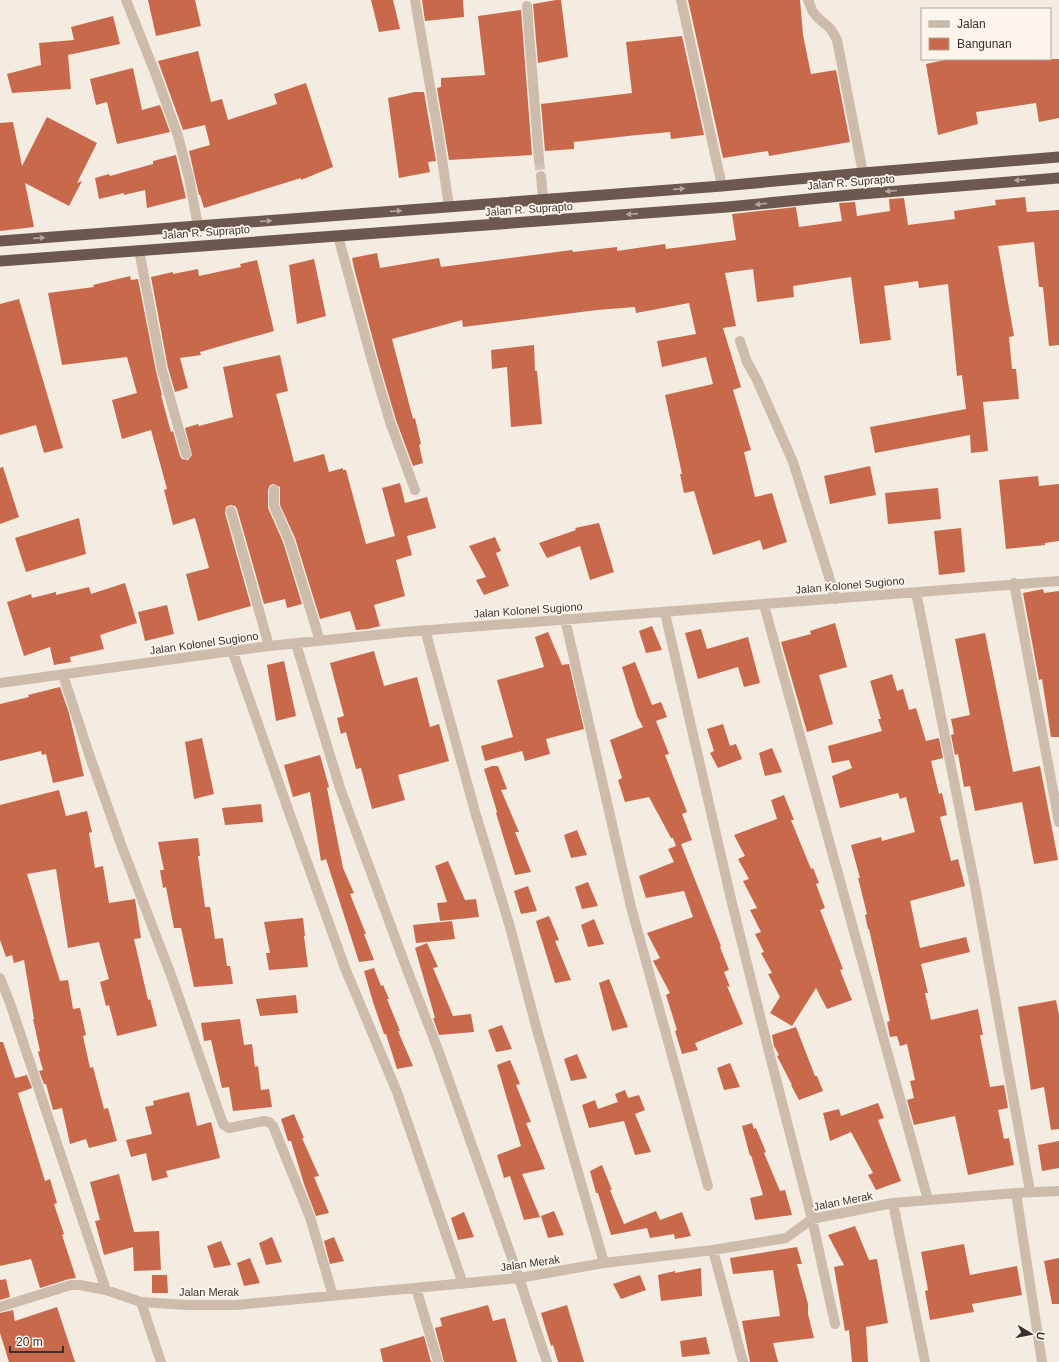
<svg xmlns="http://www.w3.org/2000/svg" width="1059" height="1362" viewBox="0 0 1059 1362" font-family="Arial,sans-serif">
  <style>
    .building { fill: #c8694b }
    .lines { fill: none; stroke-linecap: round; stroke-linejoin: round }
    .minor-tunnel { stroke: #cfc6bd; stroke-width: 10; stroke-dasharray: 10 5; stroke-linecap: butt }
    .minor { stroke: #cdbbac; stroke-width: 10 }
    .trunk { stroke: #6c584f; stroke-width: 11 }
    .oneway { fill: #b4a69e }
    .labels { text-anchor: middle; stroke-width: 3.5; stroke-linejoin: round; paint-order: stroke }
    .street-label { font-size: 11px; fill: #3b302b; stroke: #fbf5ee }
  </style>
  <rect width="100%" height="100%" fill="#f4ebe1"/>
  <path class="building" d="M148 0H195L201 26 156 36Z
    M371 0H393L400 29 379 32Z
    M422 0H463L464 17 425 21Z
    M556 0H561L568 57 538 63 533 4Z
    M688 0H800L803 35 811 74 836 70 850 142 769 156 768 151 723 158Z
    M521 10 532 155 449 160 437 88 441 87V78L485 75 478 16Z
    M113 16 120 44 68 55 71 89 12 93 7 74 41 65 39 43 74 40 71 27Z
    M682 36 704 135 671 139 670 132 637 135 574 142V149L545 151 541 104 632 93 626 42Z
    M198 51 211 102 222 99 228 120 277 104 274 94 306 83 333 167 301 180V178L204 208 200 195H199L189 151 210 145 205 125 183 130 158 61Z
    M950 59H1059V118L1039 122 1036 103 976 112 978 124 938 135 926 64Z
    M133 68 142 110 160 105 170 132 117 144 107 102 96 105 90 79Z
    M415 92H424L436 161 428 162 430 172 399 178 388 98Z
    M47 117 97 143 77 183 82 181 69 206 25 183 34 227 0 231V123L13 122 22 166Z
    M176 155 186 198 147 208 145 190 124 195V193L99 199 95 178 109 174 110 176 153 164V161Z
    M1025 197 1027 212 1059 210V345L1049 346 1043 287H1039L1034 242 998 246 1014 336 1009 337 1012 369H1016L1019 399 983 402 988 451 971 453 970 435 875 453 870 427 966 409 962 375 957 376 948 284 919 288 918 281 884 286 891 340 860 344 851 277 793 286 794 297 757 302 753 269 725 273 736 326 723 328 741 387 733 390 751 450 744 452 755 497 772 493 787 542 763 550 760 540 713 555 694 491 684 493 680 474H682L665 395 713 384 706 357 662 367 657 341 696 334 689 303 636 313 635 307 597 310 463 327 462 320 392 339 413 419 415 418 421 444 419 445 423 463 413 466 396 420 378 359 354 268 352 258 377 253 380 268 439 258 441 267 572 250 573 252 617 247V251L665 244 666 249 736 240 732 214 796 207 799 227 842 221 839 203 855 202 857 216 890 211 889 199 904 198 908 225 955 219 954 211 996 205 995 200Z
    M314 259 326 316 297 324 289 265Z
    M257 260 274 331 200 352 201 355 180 358 188 388 175 392 168 368 151 277 173 272V274L198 269 199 276 241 267 240 264Z
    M130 276 131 280 138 279 156 371 162 395H161L171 432 173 431 180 456 182 459 188 460 192 455 185 428 198 424 199 426 233 417 223 367 280 355 288 391 276 394 294 462 324 454 329 472 343 468V470H346L366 544 395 536 382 488 400 483 405 503 427 497 436 528 407 536 412 555 396 560 405 596 374 605 380 626 368 629 356 630 350 611 320 619 295 538 280 505V487L274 484 270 485 268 490V508L283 542 302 604 287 608 285 599 264 604 237 509 235 506 230 505 226 507 225 513 251 606 198 621 186 574 209 568 195 518 173 525 164 490 167 489 151 430 122 439 112 400 137 393 127 357 62 365 48 293 94 287 93 285Z
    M19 299 63 448 44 453 36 425 0 435V304Z
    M534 345 535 371H537L542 424 511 427 507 367 492 369 491 350Z
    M870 466 876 495 830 504 824 476Z
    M3 467 19 517 0 524V468Z
    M1038 476 1039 486 1059 484V541L1045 543V545L1006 549 999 480Z
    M938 488 941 519 888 524 885 493Z
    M79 518 86 554 26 572 15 538Z
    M599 523 614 572 590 580 580 546 547 558 539 543 576 530 575 528Z
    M961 528 965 572 939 575 934 531Z
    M495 537 501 551 496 553 509 586 484 595 476 580 486 577 469 546Z
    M125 583 137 623 100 635 104 649 70 657 71 662 54 665 50 647 24 656 7 602 31 594 32 598 56 592V595L89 587 91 594Z
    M1043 589 1044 593 1059 591V737H1051L1042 679 1039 680 1023 593Z
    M167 605 174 634 145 641 138 612Z
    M835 623 847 667 819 675 833 724 807 732 781 642 811 634 810 631Z
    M652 626 662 650 646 653 639 631Z
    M701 629 707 649 748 637 760 683 744 687 738 667 698 679 685 633Z
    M548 632 562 665 569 664 584 729 546 739 550 754 525 761 522 751 485 761 481 746 513 737 497 680 544 667 535 637Z
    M985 633 1013 772 1040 766 1058 860 1034 864 1022 802 975 811 970 786 964 787 958 754 955 755 951 735 954 734 951 719 970 715 955 639Z
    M374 651 384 686 417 677 430 727 439 724 449 761 398 775 405 800 372 809 361 768 356 769 346 732 341 734 337 718 344 716 330 663Z
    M284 661 296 716 276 721 267 665Z
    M635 662 652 705 661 702 667 717 656 721 669 754 665 755 687 812 682 814 692 840 676 846 673 838H671L649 797 625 802 618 780 622 778 610 740 643 727 637 716 622 667Z
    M892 674 897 691 903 689 909 710 916 708 926 741 939 738 943 758 931 761 939 794 942 793 947 815 940 817 951 861 958 859 965 886 910 901 920 948 966 937 970 952 921 964 928 993H925L931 1020 978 1009 983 1035H980L990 1087 1004 1085 1008 1108 998 1110 1004 1139 1009 1138 1014 1165 968 1175 955 1116 914 1125 907 1100 914 1098 910 1081 915 1080 907 1044 900 1046 897 1036 890 1037 887 1022 890 1021 869 929H868L865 915 867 914 858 878H860L851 845 881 837 882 841 915 832 906 797 900 799 898 793 840 808 832 776 852 768 849 760 832 763 828 746 882 731 878 719H881L870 681Z
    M60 687 69 713 84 776 53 783 46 754 42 755 41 751 0 761V704L29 697 28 695Z
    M723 724 730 746 736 744 742 759 718 768 710 753 714 751 707 729Z
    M202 738 214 794 194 799 185 742Z
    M772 748 782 772 765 776 759 753Z
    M320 755 329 787 327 788 343 868 354 893 350 894 366 934H364L374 960 359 962 326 859 321 861 310 792 293 797 284 765Z
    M492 766H498L507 789 501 790 519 832H515L531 872 515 875 496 813 497 812 484 769Z
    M59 790 66 816 87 811 92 832 89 833 95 868 103 866 109 903 135 899 141 938 134 939 148 1000 150 999 157 1026 117 1036 109 1005 106 1006 100 982 109 979 99 942 68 948 56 869 27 874 60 981 68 980 73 1009 80 1008 86 1035 83 1036 90 1068 93 1067 104 1109 108 1108 117 1141 89 1148 86 1139 70 1144 62 1108 53 1110 46 1084H44L39 1071 43 1070 38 1052 40 1051 33 1019H34L24 960 14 963 12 955 6 957 0 940V805Z
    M784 795 794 820H791L811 869 813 868 819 883 816 884 825 908 820 910 843 969 840 970 852 1000 827 1009 816 988 792 1026 770 1013 780 997 768 974 772 973 761 953 764 952 755 934 761 932 750 910 757 908 743 881 749 879 738 859 745 856 734 835 777 819 771 800Z
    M261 804 263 822 225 825 222 808Z
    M577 830 587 855 571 858 564 835Z
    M198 838 200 856H198L205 907H210L215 939 223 938 227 966H230L233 984 194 987 181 928H174L166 887 163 888 160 870H164L158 842Z
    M681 844 721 946 720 947 729 970 724 972 730 987 727 986 743 1024 695 1043 698 1050 682 1054 675 1031 677 1030 666 995 670 993 653 961 660 958 647 933 693 917 684 891 646 898 639 876 674 862 668 849Z
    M448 861 465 900 476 899 479 917 440 921 437 903 447 902 435 866Z
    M588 882 598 906 582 909 575 887Z
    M528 886 537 911 521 914 514 891Z
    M549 916 559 940 555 941 571 980 555 983 536 921Z
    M303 918 305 936H304L308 967 269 970 266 953H270L264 922Z
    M594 919 604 944 588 947 581 925Z
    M452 921 455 939 416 943 413 925Z
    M427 943 438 967 433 968 453 1016 471 1014 474 1032 439 1035 433 1018H435L415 948Z
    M374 968 381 986 383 985 389 999H387L400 1031H398L413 1066 397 1069 386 1034H384L373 1002 364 971Z
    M609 979 628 1027 612 1031 599 983Z
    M296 995 298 1013 260 1016 256 999Z
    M1056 1000 1059 1015V1129L1051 1130 1044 1087 1031 1090 1018 1007Z
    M240 1019 244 1045 252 1044 255 1067 258 1066 261 1090 269 1089 272 1107 233 1111 229 1087 222 1088 211 1040 204 1041 201 1023Z
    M502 1025 512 1049 496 1052 488 1030Z
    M796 1027 815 1076H817L823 1091 799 1100 791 1085H792L777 1056 779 1055 774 1046 772 1035Z
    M0 1042H3L15 1078 27 1075 32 1088 18 1093 45 1181 50 1179 57 1203 54 1204 64 1234 62 1235 76 1278 69 1279 40 1288 31 1259 0 1266Z
    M577 1054 587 1078 571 1081 564 1059Z
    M510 1060 520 1084 516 1085 531 1122 526 1123 545 1169 522 1174 540 1217 524 1220 510 1176 504 1178 497 1155 521 1146 497 1065Z
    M730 1063 740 1087 724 1090 717 1068Z
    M625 1090 628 1098 639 1095 645 1110 635 1114 651 1152 635 1155 624 1121 589 1128 582 1105 595 1100 598 1109 618 1102 615 1094Z
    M189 1092 197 1126 211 1122 220 1158 166 1171 168 1177 152 1181 146 1153 131 1157 126 1140 152 1134 145 1107 154 1105 153 1101Z
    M878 1103 884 1118 878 1120 901 1181 876 1190 868 1175 873 1173 851 1132 830 1141 823 1113 839 1109 841 1116Z
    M294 1114 304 1138H302L319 1176 314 1177 329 1213 316 1216 304 1184 291 1141H288L281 1119Z
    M752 1123 754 1129 756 1128 766 1152 764 1153 780 1191 785 1190 792 1215 755 1220 750 1198 763 1195 751 1155 750 1156 742 1126Z
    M1059 1141V1168L1042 1171 1038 1145Z
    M602 1165 612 1190H610L624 1224 656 1211 660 1220 682 1212 691 1236 675 1239 674 1234 650 1238 647 1228 611 1235 598 1193H596L590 1171Z
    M119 1174 134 1232 159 1231 161 1270 134 1271 133 1247 104 1255 95 1221 100 1220 90 1182Z
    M554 1211 564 1235 548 1238 541 1216Z
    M464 1212 474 1237 458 1240 451 1218Z
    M855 1226 869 1260 877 1259 888 1323 866 1327 868 1362H852L849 1330 845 1331 834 1267 844 1265 828 1235Z
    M272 1237 282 1262 266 1265 259 1243Z
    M334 1237 344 1261 330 1264 324 1241Z
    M221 1241 231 1265 214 1268 207 1246Z
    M964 1244 970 1275 1017 1266 1022 1295 972 1304 974 1312 930 1320 925 1291 928 1290 921 1252Z
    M797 1247 802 1264H797L808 1304V1314L814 1338 773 1343 778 1362H750L742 1321 780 1316 773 1270 733 1274 730 1258Z
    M250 1258 260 1283 244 1286 237 1263Z
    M1059 1258V1304H1052L1044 1261Z
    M701 1268 702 1296 661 1301 658 1275 675 1271V1273Z
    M152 1275H167L168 1293H152Z
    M640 1275 646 1290 621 1299 613 1284Z
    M6 1279 10 1297 0 1300V1280Z
    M488 1305 493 1321 505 1318 517 1362H444L435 1328 442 1326 440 1318Z
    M567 1305 584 1362H558L553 1345 551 1346 541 1313Z
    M57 1307 75 1362H9L0 1333V1313L13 1310 15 1321Z
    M424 1336 431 1362H383L380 1349Z
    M706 1337 710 1354 682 1357 680 1341Z"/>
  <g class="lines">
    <path class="minor-tunnel" d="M539 160 541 176"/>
    <path class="minor" d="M126 0 156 75 178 136 189 178 198 226
      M415 0 439 138 449 207
      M681 0 722 186
      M808 0C810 4 811 9 813 12 822 25 830 23 837 40L863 173
      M527 6 539 160
      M541 176 543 199
      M338 236 372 361 390 422 415 490
      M139 250 162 370 186 454
      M740 341 747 362 757 380 793 462 836 599
      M274 490V506L289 540 320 641
      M231 511 269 646
      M1014 583 1059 822
      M916 592 975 886 1030 1191
      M764 605 928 1200
      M665 613 731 899 770 1056 812 1219 835 1324
      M565 619 631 907 708 1186
      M425 630 476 815 510 927 537 1030 604 1263
      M296 644 340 788 403 959 437 1047 519 1278 547 1362
      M232 650 289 812 345 968 397 1092 463 1284
      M63 675 90 757 122 847 171 975 222 1121 224 1125 229 1128 264 1121 269 1122 273 1126 310 1217 333 1296
      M0 683 269 646 404 632 1059 581
      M0 978 10 1003 106 1290
      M1016 1193 1042 1362
      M893 1203 925 1362
      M713 1250 743 1362
      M416 1288 438 1362
      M141 1302 161 1362
      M0 1307 71 1285H80L106 1290 141 1302 187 1305H236L519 1278 604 1263 713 1250 780 1239 786 1238 812 1219 893 1203 1016 1193 1059 1191"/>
    <path class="trunk" d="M493 204 495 224
      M0 241 722 186 863 173 1059 157
      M0 261 727 207 861 194 1059 178"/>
  </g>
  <defs><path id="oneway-solid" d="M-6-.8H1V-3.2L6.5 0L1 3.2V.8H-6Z"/></defs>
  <g class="oneway">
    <use href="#oneway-solid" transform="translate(1020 180) rotate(176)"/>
    <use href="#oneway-solid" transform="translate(679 189) rotate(-4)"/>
    <use href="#oneway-solid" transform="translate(891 191) rotate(175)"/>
    <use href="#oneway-solid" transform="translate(761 204) rotate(174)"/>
    <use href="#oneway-solid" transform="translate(396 211) rotate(-4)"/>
    <use href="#oneway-solid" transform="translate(632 214) rotate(176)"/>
    <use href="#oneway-solid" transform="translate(266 221) rotate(-4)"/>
    <use href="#oneway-solid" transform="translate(39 238) rotate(-4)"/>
  </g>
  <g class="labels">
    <g class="street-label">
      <text transform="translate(851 182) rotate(-5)" y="4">Jalan R. Suprapto</text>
      <text transform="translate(529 209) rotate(-4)" y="4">Jalan R. Suprapto</text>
      <text transform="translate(206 232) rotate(-4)" y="4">Jalan R. Suprapto</text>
      <text transform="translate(850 585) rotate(-5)" y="4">Jalan Kolonel Sugiono</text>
      <text transform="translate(528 610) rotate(-4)" y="4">Jalan Kolonel Sugiono</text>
      <text transform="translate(204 643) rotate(-8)" y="4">Jalan Kolonel Sugiono</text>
      <text transform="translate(843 1201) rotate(-11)" y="4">Jalan Merak</text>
      <text transform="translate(530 1263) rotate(-8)" y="4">Jalan Merak</text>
      <text x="209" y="1296">Jalan Merak</text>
    </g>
  </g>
  <rect x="921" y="8" width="130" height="52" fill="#fbf5ee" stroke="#aea6a0"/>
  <rect x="929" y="21" width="20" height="6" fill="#cdbbac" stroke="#aea6a0"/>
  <text x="957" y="28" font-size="12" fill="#3b302b">Jalan</text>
  <rect x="929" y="38" width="20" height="12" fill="#c8694b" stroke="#aea6a0"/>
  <text x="957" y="48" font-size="12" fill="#3b302b">Bangunan</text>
  <g transform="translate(1031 1334) rotate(100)" stroke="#fbf5ee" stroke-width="3" paint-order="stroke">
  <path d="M0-3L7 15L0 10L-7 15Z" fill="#3b302b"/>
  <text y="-6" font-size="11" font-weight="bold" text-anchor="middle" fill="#3b302b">U</text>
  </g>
  <path d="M10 1346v6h53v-6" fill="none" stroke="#3b302b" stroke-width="2"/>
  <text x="16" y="1346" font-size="12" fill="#3b302b" stroke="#fbf5ee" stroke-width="3" paint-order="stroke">20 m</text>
</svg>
